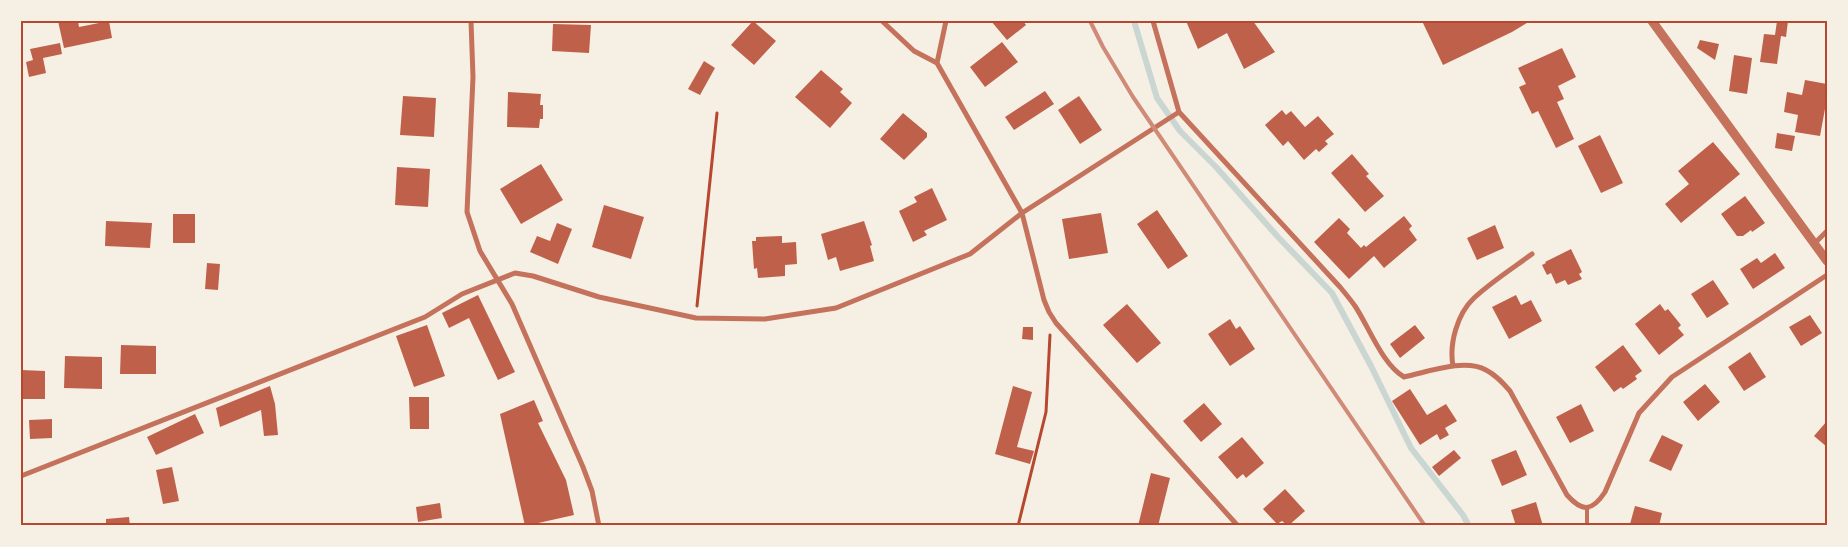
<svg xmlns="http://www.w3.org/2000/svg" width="1848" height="547" viewBox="0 0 1848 547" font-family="Arial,sans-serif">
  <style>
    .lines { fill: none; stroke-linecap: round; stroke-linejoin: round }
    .stream { stroke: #c9d6d2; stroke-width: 6 }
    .building { fill: #bf614a }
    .path { stroke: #b5482f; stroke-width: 3 }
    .service { stroke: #c5725c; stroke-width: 4 }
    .minor { stroke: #c5725c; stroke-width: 5 }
    .tertiary { stroke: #c5725c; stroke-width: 9 }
    .rail { stroke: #cf8b77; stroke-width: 4 }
    .neatline { fill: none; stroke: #b5482f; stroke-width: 2 }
  </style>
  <rect width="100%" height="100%" fill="#f6efe4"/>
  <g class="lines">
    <path class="stream" d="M1134 21 1157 98 1180 131 1216 167 1278 237 1332 293 1371 366 1411 448 1463 515 1469 526"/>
  </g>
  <path class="building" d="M58 21H78L79 27 109 21 112 38 64 48Z
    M753 21 776 41 754 65 731 45Z
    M991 21H1023L1026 25 1007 40Z
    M1186 21H1253L1275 52 1244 69 1227 33 1198 49Z
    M1422 21H1530L1512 32 1443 65Z
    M1777 21H1788L1786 37 1781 36 1777 64 1760 62 1764 34 1775 35Z
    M553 24 591 25 589 53 552 51Z
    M1700 40 1719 44 1715 60 1697 48Z
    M1002 42 1018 62 985 87 970 67Z
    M60 43 62 54 43 58 46 73 29 77 26 62 33 60 30 49Z
    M1562 48 1576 77 1558 86 1564 99 1557 102 1574 139 1556 148 1538 111 1532 114 1519 87 1526 84 1518 68Z
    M1734 55 1752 58 1747 94 1729 91Z
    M704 61 715 68 700 95 688 89Z
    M821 70 843 89 840 92 852 103 830 128 795 97Z
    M1805 80 1827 84V98L1820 136 1795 132 1798 115 1784 112 1787 92 1802 95Z
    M1045 91 1054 104 1014 130 1005 117Z
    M508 92 541 94 540 105H543V119H540L539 128 507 127Z
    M403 96 436 98 434 137 400 135Z
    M1079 96 1102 130 1080 144 1058 110Z
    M1282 110 1286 115 1291 111 1305 127 1318 116 1334 134 1325 141 1328 144 1319 152 1316 149 1304 160 1288 141 1283 146 1265 125Z
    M903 113 927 133V137L904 160 880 139Z
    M1777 133 1795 136 1792 151 1775 148Z
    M1600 135 1623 183 1601 193 1578 146Z
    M1713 142 1740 174 1681 223 1665 204 1689 184 1678 171Z
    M1352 154 1369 174 1366 176 1384 196 1365 212 1331 173Z
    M541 164 563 200 521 224 500 189Z
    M397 167 430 169 428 207 395 205Z
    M932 188 947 220 924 231 927 235 913 242 899 211 917 202 914 197Z
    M1745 196 1765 223 1752 232 1751 230 1743 236H1737L1721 214Z
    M604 205 644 217 631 259 592 247Z
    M1157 210 1188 256 1168 269 1137 224Z
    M1101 213 1108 253 1069 259 1062 219Z
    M173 214H195V243H173Z
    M1404 216 1412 226 1409 229 1417 240 1384 268 1374 256 1349 279 1314 242 1339 218 1350 229 1347 233 1361 248 1364 245 1366 247Z
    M106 221 152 223 150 248 105 246Z
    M864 221 872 245 870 246 874 261 840 271 836 257 828 260 821 234Z
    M557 223 572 229 558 264 530 252 537 236 550 241Z
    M1495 225 1504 248 1477 260 1467 238Z
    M782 236V243L796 242 797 264 785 265V276L758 278 757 268 754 269 752 241H756V237Z
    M1571 249 1582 272 1579 274 1582 279 1568 285 1565 280 1556 284 1551 273 1547 275 1542 265 1546 263 1545 262Z
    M1775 253 1785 268 1753 289 1740 269 1757 258 1761 263Z
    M207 263 220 264 218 290 205 289Z
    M1713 280 1729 304 1707 318 1691 294Z
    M478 295 515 372 498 380 469 318 449 328 442 313Z
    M1516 295 1521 305 1531 300 1542 321 1509 339 1492 307Z
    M1127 304 1161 343 1137 363 1103 325Z
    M1660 304 1665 311 1668 309 1681 325 1678 328 1684 335 1659 355 1635 324Z
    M1810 315 1822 333 1801 346 1789 327Z
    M1230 319 1236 329 1240 326 1255 349 1230 366 1208 334Z
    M427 325 445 376 414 387 396 336Z
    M1415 325 1425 338 1400 358 1390 344Z
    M1023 327H1033V340L1022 339Z
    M121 345 156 346V374H120Z
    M1623 345 1642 371 1635 376 1637 379 1623 389 1621 387 1614 392 1595 367Z
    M1750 352 1766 377 1744 391 1728 367Z
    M65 356 102 357V389L64 388Z
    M21 370 45 371V399H21Z
    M1705 384 1720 402 1698 421 1683 402Z
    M270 386 275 404 278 435 264 436 261 410 220 427 216 408Z
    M1013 386 1032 392 1017 447 1034 451 1030 464 995 454Z
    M1410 389 1427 415 1446 404 1457 421 1445 428 1449 435 1440 440 1437 434 1420 445 1392 401Z
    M409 397H429V429H410Z
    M534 400 543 421 538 423 566 480 574 515 525 526 500 414Z
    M1204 403 1222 424 1201 442 1183 421Z
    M1581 404 1594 431 1570 443 1556 417Z
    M195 414 204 433 156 455 147 437Z
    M52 419V438L30 439 29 420Z
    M1827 421V447L1814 436Z
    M1662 435 1683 445 1671 471 1649 461Z
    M1242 437 1264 463 1246 478 1243 474 1237 479 1218 457Z
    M1454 450 1461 458 1439 476 1432 467Z
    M1516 450 1527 475 1502 486 1491 460Z
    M172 467 179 501 163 504 156 470Z
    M1151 473 1170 478 1158 526H1138Z
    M1285 489 1305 511 1288 526 1282 521 1277 524 1263 509Z
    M1536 502 1543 526H1516L1511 510Z
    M440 503 442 518 418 522 416 507Z
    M1635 506 1662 513 1659 526H1638L1630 524Z
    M129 517 130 526H106V519Z"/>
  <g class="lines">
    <path class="path" d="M697 306 717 113
      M1018 526 1046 412 1050 335"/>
    <path class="service" d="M1587 508V526"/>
    <path class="minor" d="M471 21 473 77 467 212 480 251 512 304 583 467 592 491 599 526
      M882 21 914 51 937 63 1022 213 1044 300 1049 312 1056 323 1238 526
      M1153 21 1179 112 1340 287C1345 293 1350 299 1355 306 1369 327 1382 364 1404 377 1428 372 1464 358 1486 370 1496 375 1503 383 1510 391L1567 495C1582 512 1592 512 1605 492L1639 413 1672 377 1827 275
      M937 63 946 21
      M1814 244 1827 231
      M1453 366C1449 344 1457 314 1474 298 1491 282 1513 268 1532 254
      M21 476 425 317 462 294 515 273 533 276 599 297 696 318 765 319 836 308 970 254 1022 213 1179 112"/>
    <path class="tertiary" d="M1652 21 1827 261"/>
    <path class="rail" d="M1090 21 1103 47 1133 97 1425 526"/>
  </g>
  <rect width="1848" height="547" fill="none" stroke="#f6efe4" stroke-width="45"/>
  <rect x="22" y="22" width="1804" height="502" class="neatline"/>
</svg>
